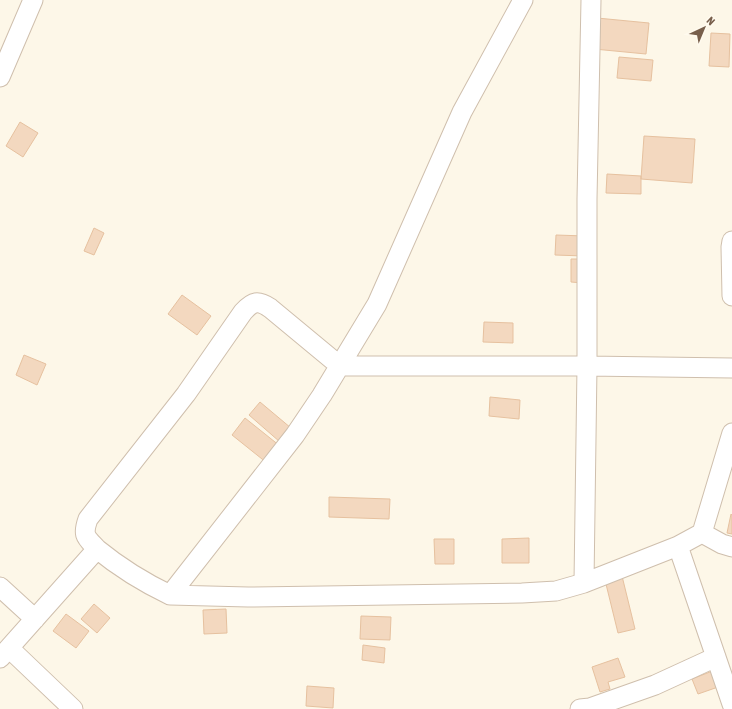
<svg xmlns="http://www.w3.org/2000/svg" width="732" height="709" viewBox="0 0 732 709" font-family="'Asap Condensed',sans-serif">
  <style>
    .building { fill: #f3d8bf; stroke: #e6c19f }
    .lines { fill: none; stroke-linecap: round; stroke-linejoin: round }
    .minor-casing { stroke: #cfbfad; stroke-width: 21 }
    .minor { stroke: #fff; stroke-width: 19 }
  </style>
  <rect width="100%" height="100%" fill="#fdf7e8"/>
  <path class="building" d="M597 18 649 23 646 54 594 49Z
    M711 33 730 34 729 67 709 66Z
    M619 57 653 60 651 81 617 78Z
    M20 122 38 133 23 157 6 146Z
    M644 136 695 139 692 183 641 179Z
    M607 174 641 176V194L606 193Z
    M94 228 104 233 94 255 84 251Z
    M556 235 585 236 584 256 555 255Z
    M571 259H583V283L571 282Z
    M182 295 211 316 197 335 168 314Z
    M484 322 513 323V343L483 342Z
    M24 355 46 364 37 385 16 375Z
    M490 397 520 400 519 419 489 416Z
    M260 402 291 428 280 442 249 415Z
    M245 418 280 446 267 463 232 435Z
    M329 497 390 499 389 519 329 517Z
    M731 514 732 515V534L727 533Z
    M529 538V563H502V539Z
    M434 539H454V564H435Z
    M622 576 635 629 618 633 605 580Z
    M94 604 110 618 97 633 81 619Z
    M226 609 227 633 204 634 203 610Z
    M66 614 89 631 76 648 53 631Z
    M361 616 391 617 390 640 360 639Z
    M363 645 385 648 384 663 362 660Z
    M618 658 625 677 608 682 610 689 600 692 592 667Z
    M715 670 721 686 698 694 692 679Z
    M307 686 334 688 333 708 306 706Z"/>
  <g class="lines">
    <defs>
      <path id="minor" d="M0 77 33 0
        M732 241 731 247 732 296
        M702 533 722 544 732 547
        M678 546 732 704
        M97 549C86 537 82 536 88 519L186 394 243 312C253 301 258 300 270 308L340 366H587L732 368
        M584 583 587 366V199L591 0
        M0 587 35 619
        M170 595 248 597 522 593 556 591 584 583 678 546 702 533 732 433
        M9 648 73 709
        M0 658 97 549C119 567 145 583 170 595L295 435 322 395 377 304 462 112 523 0
        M580 709 590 708 655 685 716 657"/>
    </defs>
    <use href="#minor" class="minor-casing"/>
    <use href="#minor" class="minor"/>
  </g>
  <g transform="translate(704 28) rotate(44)" stroke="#fffaee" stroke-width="3" paint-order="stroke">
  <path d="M0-3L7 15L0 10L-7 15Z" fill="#785f4b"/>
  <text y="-6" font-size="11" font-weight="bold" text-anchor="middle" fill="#785f4b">N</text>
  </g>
</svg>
